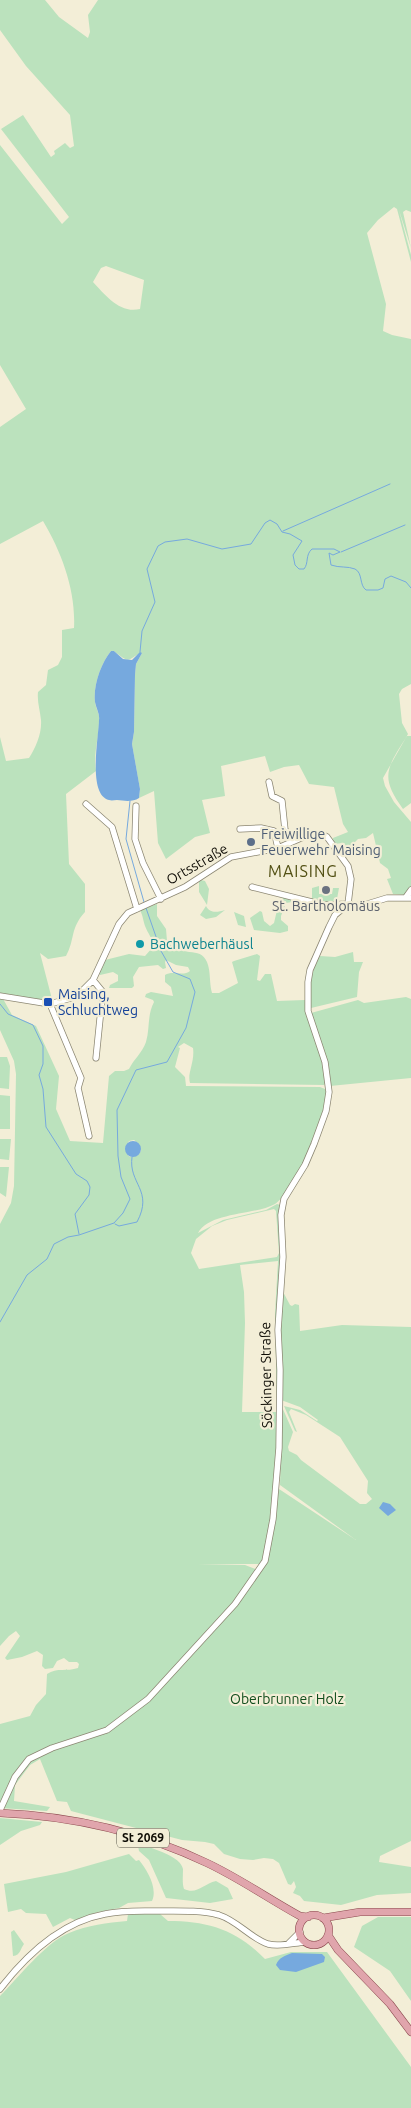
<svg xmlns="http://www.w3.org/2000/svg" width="411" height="2108" viewBox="0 0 411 2108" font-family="Ubuntu,sans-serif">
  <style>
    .green { fill: #bbe2bd; fill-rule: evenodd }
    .water { fill: #76a9de }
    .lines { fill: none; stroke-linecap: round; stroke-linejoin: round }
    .stream { stroke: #76a9de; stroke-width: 1 }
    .minor-casing { stroke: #8c8773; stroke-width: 7 }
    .major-casing { stroke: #8a484d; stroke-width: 8 }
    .minor { stroke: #fff; stroke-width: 5.5 }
    .major { stroke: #e0a5ac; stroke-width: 7 }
    .service-dot { fill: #5c6f8a; stroke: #f3eed7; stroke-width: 2 }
    .worship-dot { fill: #6b7280; stroke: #f3eed7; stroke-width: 2 }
    .culture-dot { fill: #0f9aa8; stroke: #f3eed7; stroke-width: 2 }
    .transit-dot { fill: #1a4fb4; stroke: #f3eed7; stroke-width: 2 }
    .labels { text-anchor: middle; stroke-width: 4.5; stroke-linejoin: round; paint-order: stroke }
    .shield { fill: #f3eed7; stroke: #535044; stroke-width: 1 }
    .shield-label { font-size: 12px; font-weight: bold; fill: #0e0c05 }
    .service-label { font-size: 14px; fill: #4e5e75; stroke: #f3eed7; text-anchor: start }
    .street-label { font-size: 14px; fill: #0e0c05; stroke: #f3eed7 }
    .worship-label { font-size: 14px; fill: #5b616d; stroke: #f3eed7 }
    .culture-label { font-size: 14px; fill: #0d838f; stroke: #f3eed7; text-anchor: start }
    .transit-label { font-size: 14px; fill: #164399; stroke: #f3eed7; text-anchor: start }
    .park-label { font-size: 14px; fill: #114d1c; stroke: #f3eed7 }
    .quarter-label { font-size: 16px; letter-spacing: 1px; fill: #525014; stroke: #f3eed7 }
  </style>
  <rect width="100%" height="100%" fill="#f3eed7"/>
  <path class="green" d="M0 0H45L59 17 88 38 90 32 88 15 98 0H411V212L406 210 403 212 411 248 399 210 411 255V262L397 209 394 207 378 220 367 233 386 304 383 331 392 335 411 339V684L402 689 399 694 402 723 408 734 383 778 385 786 394 802 411 822V889L406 895 393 894 387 879 391 878 388 869 380 863 373 833 366 838 358 839 348 849 343 843 334 844 333 838 348 832 343 824 334 787 309 784 299 765 284 767 270 772 265 756 221 766 225 796 202 800 210 833 195 837 166 859 158 843 154 791 139 798 140 789 132 744 134 732 135 675 136 664 142 653C127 658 132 666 114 651H111C101 663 93 686 95 702 96 709 100 714 99 721 99 738 93 754 96 771L66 794 69 864 85 884V912C70 928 75 940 66 956L48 959 40 953 53 1003 50 1004 2 997 12 1015 36 1026 59 1076 56 1109 70 1141 103 1143 109 1076 115 1071H124L129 1069C134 1059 142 1053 146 1042 150 1029 147 1015 154 1002L153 1000 145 997 146 994 151 992 173 996 171 987 165 982V975C173 970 183 977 190 971L188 967 176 965 166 960 165 962 166 968 163 969 158 965 139 967 133 977 134 986 132 988H109L110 985 118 981V975L113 972 100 975 99 973 105 960 129 954 145 956 153 947C153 938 148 934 145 926 143 920 143 916 140 910L157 904V916L166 929 167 941C181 959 200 945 207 962 211 972 209 982 212 993H219L238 983 232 962 234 961 257 954 260 956 257 980 260 981 265 974H271L277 1001 305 1000C310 1028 322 1054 326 1082L324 1085 190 1083C187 1073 195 1062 193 1048L184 1043 178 1047 180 1048 175 1067 185 1077 186 1086 320 1087 325 1089C335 1108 293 1193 275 1204 256 1215 209 1212 198 1233L223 1220 266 1210 277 1204 280 1205 279 1220 282 1251 277 1311 279 1376 277 1459 267 1551 265 1558 260 1564H198L245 1565 261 1571 270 1550 277 1490 279 1489 356 1540 280 1485 282 1407 293 1432 288 1447 289 1451 297 1455 301 1460 360 1504H366L372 1499 367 1493 368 1481 340 1437 306 1415 291 1409 289 1412 297 1432 295 1431 284 1406 300 1410 317 1421 318 1420 300 1407 281 1400 279 1330 281 1288 290 1305 292 1306 295 1304 299 1305 300 1331 342 1325 411 1327V1841L380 1856 379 1862 411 1867V1893L377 1895 341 1905 304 1901 300 1896 293 1893 296 1887 294 1881 291 1885 288 1884 279 1863 273 1859 264 1858 253 1860 240 1859 224 1854 214 1844 205 1842 182 1840 71 1811 67 1802 57 1801 40 1759 30 1765 15 1785 14 1801 50 1807 47 1811 0 1808V1724L30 1716 36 1705 46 1694 47 1674C57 1667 67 1672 78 1668L79 1664 77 1662H69L64 1658 57 1661 53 1668 45 1669 42 1666 43 1655 37 1651 22 1657 7 1660 5 1658 20 1636 16 1631 9 1636 0 1646V1224L11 1203 14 1186 16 1074 14 1061 0 1030V737L6 761 29 758C36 747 42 733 41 720 40 710 37 702 38 692L46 685 48 670 58 665 62 657V630L74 628C76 591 62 553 43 521L0 544V427L26 409 0 365V145L62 224 69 217 1 129 23 115 51 157 55 154 54 151 65 143 70 148 74 146 70 115 26 66 0 30ZM106 266 144 280 140 309C120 314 105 295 93 282L101 268ZM134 1140 139 1144 141 1151 138 1155 130 1157C125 1154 126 1146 129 1141ZM274 1209 276 1211 279 1253 277 1257 199 1269 191 1253 196 1239 212 1226 227 1220ZM278 1261 275 1314 277 1412H242L245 1323 244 1292 240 1265Z
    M407 736H411V803L403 809C380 777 386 769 407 736Z
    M201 880 205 881 209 889 207 905 199 892V882Z
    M319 886V894H332L333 888H339L337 899 331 903 312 900V888Z
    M283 896 298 901 286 903 281 916V920L288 926V931L280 933 254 930 250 918 260 911 262 912 264 921 270 926 274 923 278 906Z
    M206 906C210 914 218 912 225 910L216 917 206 919 200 915Z
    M234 912 244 916 246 927 238 925Z
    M353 952 354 962H363L359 972 357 997 311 1008C309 989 310 972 320 956L335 957Z
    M406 997 411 999V1078L330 1086 311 1013 358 1000 364 1003Z
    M0 1057H7L10 1066 9 1089 0 1088Z
    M0 1095 10 1096V1129H0Z
    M0 1139H11L9 1160 0 1159Z
    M0 1167H9L6 1197 0 1193Z
    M0 1818 42 1822 40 1825 21 1831 0 1845Z
    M142 1844C152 1849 181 1856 183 1869 183 1876 182 1883 184 1889 197 1895 203 1884 216 1881L228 1888 233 1899 210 1903 166 1898 149 1860 139 1851 138 1846Z
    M129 1854 136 1861 139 1860C147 1870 158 1888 152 1901L128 1903 119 1908 98 1912 75 1920 70 1918 53 1927 46 1914 26 1913 21 1909 8 1912 4 1884 66 1872Z
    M128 1914H160L168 1921C208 1921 237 1930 265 1959L291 1952H327L411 2067V2108H0V1996C18 1978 46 1942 69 1933 88 1925 107 1923 127 1921Z
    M378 1917H411V2001L390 1971 354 1947 362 1926Z
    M14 1930 24 1944C20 1949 21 1955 13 1956L11 1932Z"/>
  <path class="water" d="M111 651H114L123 659 132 660 140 652 142 653 136 664 135 675 134 732 132 744 140 789 139 798C133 802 125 801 117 800 114 800 112 801 109 800 87 795 99 735 99 720 100 714 96 708 95 702 93 686 101 663 111 651Z
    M125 1149a8 8 0 1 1 16 0a8 8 0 1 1-16 0Z
    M383 1502 390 1504 396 1510 388 1516 379 1508Z
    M292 1953 322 1954 325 1957 324 1962 296 1972 280 1970 276 1965C279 1957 285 1956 292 1953Z"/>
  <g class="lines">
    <path class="stream" d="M283 531 390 484
      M341 552 405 525
      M140 652 142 631 155 602 147 569 158 546 165 542 187 539 222 549 251 544 265 523 270 520 277 524 282 532 290 534 302 541 293 555 295 565 299 569H304C309 563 305 555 312 549H334L340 552 333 555 329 553 331 565C339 568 348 566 355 569 363 573 359 585 366 590H378L383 588 385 579 391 576 406 582 411 588
      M130 801 126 839 144 902
      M0 1004 8 1014 33 1025 43 1046V1064L39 1075 43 1089 46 1127 76 1174 87 1181 90 1187 89 1195 75 1214 79 1234
      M115 1224 119 1226 137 1222C154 1190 128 1184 132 1157
      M0 1322 27 1275 47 1259 54 1244 68 1237 79 1235 114 1223 123 1213 130 1199 121 1177 118 1156 117 1110 136 1070 167 1062 186 1028 195 992 190 979 173 972 161 951 146 908"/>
    <defs>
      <path id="minor" d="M269 782 272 796 282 801 285 830 296 840
        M86 804 112 827 137 909
        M136 806 135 839 143 863 161 899
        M240 829 261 828 274 831 278 848
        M252 887 324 905 348 904 361 906 387 898H411
        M406 897 411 890
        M93 980 102 991V999L96 1058
        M0 996 50 1004 71 998 80 993 93 980 119 924 128 913 185 887 231 857 278 848 308 835 321 834 327 837 348 866 351 879 348 904
        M50 1004 81 1078 78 1088 89 1136
        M0 1810 15 1777 29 1759 52 1748 107 1730 148 1699 235 1604 265 1561 273 1519 279 1448 280 1370 278 1330 283 1257 281 1215 284 1199 305 1165 314 1144 326 1111 329 1092 325 1062 308 1011V982L310 970 329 927 335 915 348 904
        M289 1943 300 1932
        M0 1989C27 1954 61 1922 105 1914 123 1910 141 1911 158 1911 178 1911 200 1910 219 1915 238 1921 250 1938 268 1944 280 1947 293 1943 305 1942"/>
      <path id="major" d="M0 1813C73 1816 140 1831 207 1863 239 1878 269 1899 300 1916L308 1917
        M299 1930a15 15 0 1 1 30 0a15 15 0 1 1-30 0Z
        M323 1918 360 1912H411
        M328 1935 338 1950 390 2004 411 2032"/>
    </defs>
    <use href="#minor" class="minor-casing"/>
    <use href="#major" class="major-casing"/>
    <use href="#minor" class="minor"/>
    <use href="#major" class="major"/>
  </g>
  <circle class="service-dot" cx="251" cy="842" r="5"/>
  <circle class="worship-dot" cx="326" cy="890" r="5"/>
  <circle class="culture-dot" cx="140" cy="944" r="5"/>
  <rect class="transit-dot" x="43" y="997" width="10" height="10" rx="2.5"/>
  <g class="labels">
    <rect class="shield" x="117" y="1828.5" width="52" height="19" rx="4"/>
    <g class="shield-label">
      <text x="143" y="1842">St 2069</text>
    </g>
    <g class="service-label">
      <text x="261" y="839">Freiwillige<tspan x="261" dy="16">Feuerwehr Maising</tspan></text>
    </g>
    <g class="street-label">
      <text transform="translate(197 864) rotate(-30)" y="5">Ortsstraße</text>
      <text transform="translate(266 1375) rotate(-91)" y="5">Söckinger Straße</text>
    </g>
    <g class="worship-label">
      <text x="326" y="911">St. Bartholomäus</text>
    </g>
    <g class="culture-label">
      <text x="150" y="949">Bachweberhäusl</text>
    </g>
    <g class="transit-label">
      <text x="58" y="999">Maising,<tspan x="58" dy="16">Schluchtweg</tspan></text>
    </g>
    <g class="park-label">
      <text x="287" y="1704">Oberbrunner Holz</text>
    </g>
    <g class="quarter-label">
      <text x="303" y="877">MAISING</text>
    </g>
  </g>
</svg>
